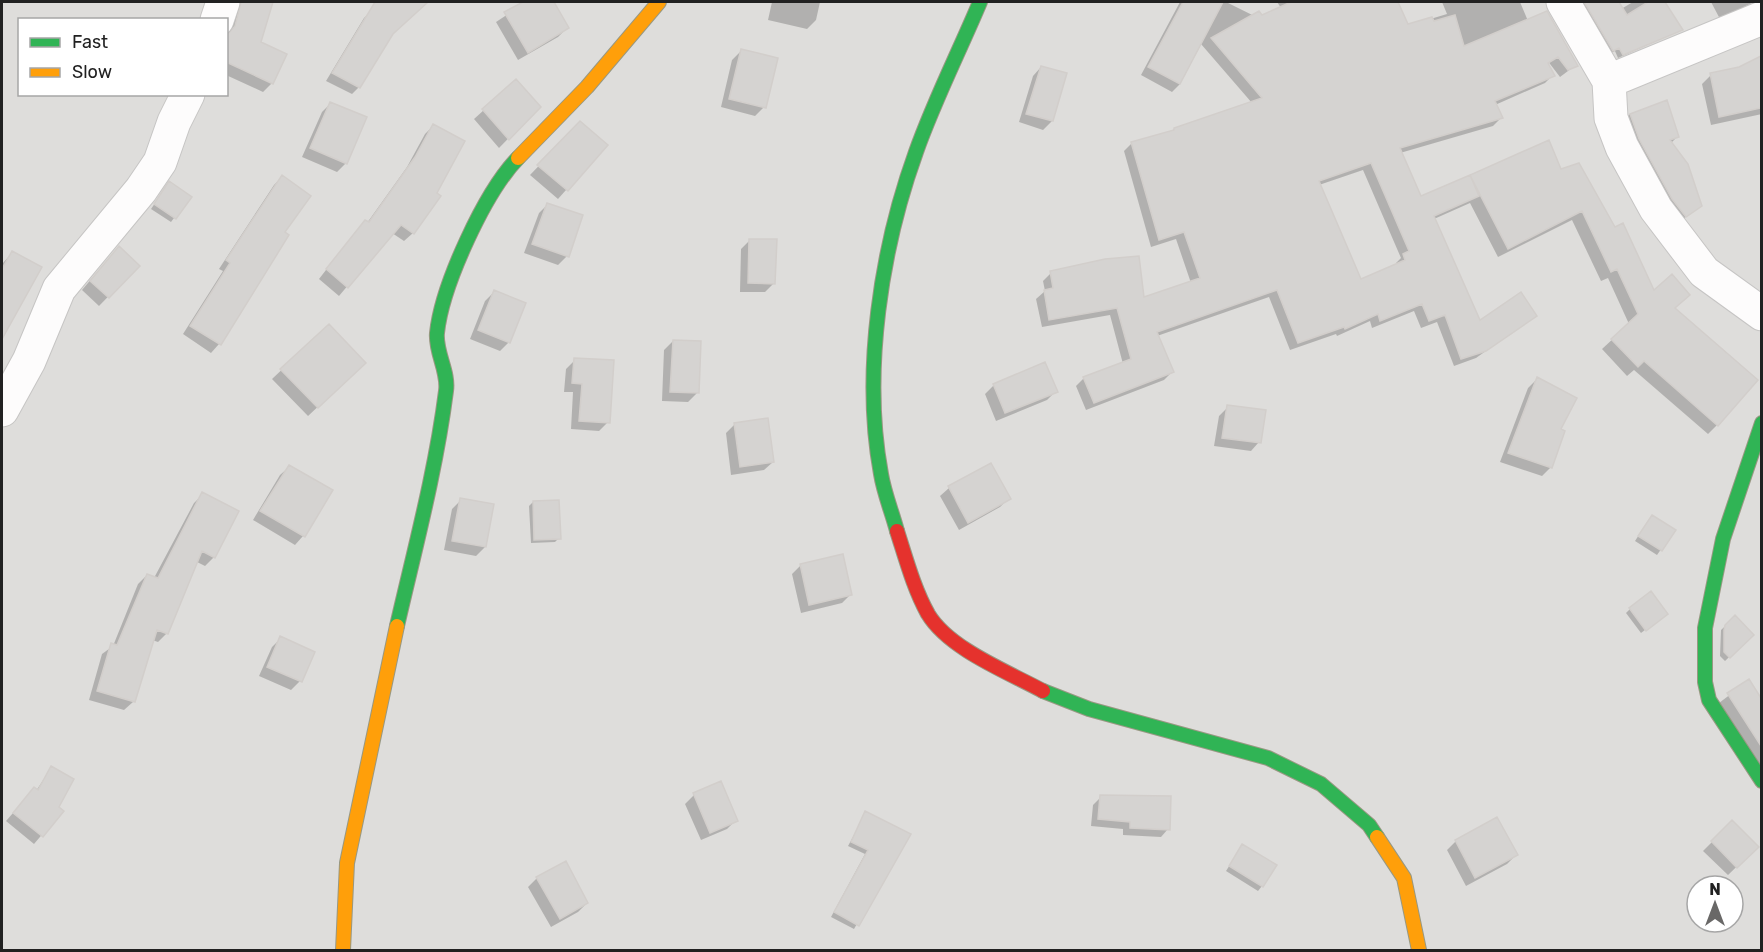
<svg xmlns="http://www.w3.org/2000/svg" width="1763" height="952" viewBox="0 0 1763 952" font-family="Rubik,sans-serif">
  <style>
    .residential { fill: #dedddb; fill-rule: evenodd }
    .shadow { fill: #0003; fill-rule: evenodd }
    .building { fill: #d5d3d1; stroke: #d2cecb; stroke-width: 1.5; fill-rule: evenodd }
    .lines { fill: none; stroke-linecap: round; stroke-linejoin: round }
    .street-casing { stroke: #c6c5c4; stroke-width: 35 }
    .fast-casing { stroke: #989882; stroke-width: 16 }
    .slow-casing { stroke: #989882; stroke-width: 16 }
    .jam-casing { stroke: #989882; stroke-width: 16 }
    .street { stroke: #fdfcfc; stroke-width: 33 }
    .fast { stroke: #30b455; stroke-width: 14 }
    .slow { stroke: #ff9f0a; stroke-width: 14 }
    .jam { stroke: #e5322d; stroke-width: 14 }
  </style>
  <rect width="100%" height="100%" fill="#efedea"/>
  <path class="residential" d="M2 2H1761V950H2ZM20 20H226V94H20ZM1697 886H1733V922H1697Z"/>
  <path class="shadow" d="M236 2H272L259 43 272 83 263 92 226 75V35Z
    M381 2H427L390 35 359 87 352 94 326 81 364 18Z
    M526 2H552L567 28 558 37 518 60 496 22Z
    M772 2H820L816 20 807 29 768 20Z
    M1180 2H1226L1303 40 1277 2H1312L1317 14 1345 2H1397L1407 26 1447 14 1442 2H1520L1528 21 1576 65 1560 77 1547 60 1553 75 1545 83 1495 105 1501 118 1493 126 1400 153 1421 198 1471 176 1560 171 1614 228 1654 292 1674 309 1717 425 1708 434 1634 370 1627 376 1602 349 1629 324 1608 278 1601 281 1572 220 1498 257 1470 203 1434 219 1480 322 1535 316 1476 358 1454 366 1437 322 1421 328 1414 311 1372 328 1370 321 1337 336 1336 334 1290 350 1269 297 1157 336 1172 372 1164 380 1086 410 1076 386 1084 378 1123 364 1110 315 1042 327 1036 299 1045 291 1043 281 1051 273 1142 299 1191 283 1176 239 1151 247 1124 151 1132 143 1171 133 1174 129 1252 103 1201 44 1180 84 1172 92 1141 75ZM1363 170 1401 258 1396 263 1397 265 1360 281 1319 185Z
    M1578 2H1617L1621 9 1633 2H1663L1681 30 1618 58 1615 51 1609 54Z
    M1711 2H1754L1720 19Z
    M741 51 764 107 755 116 721 107 732 60Z
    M1762 57V114L1711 125 1702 84 1711 75 1740 68Z
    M1041 67 1065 74 1052 121 1043 130 1019 122 1033 76Z
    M516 81 539 107 499 148 474 119Z
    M1666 102 1677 137 1670 144 1700 205 1676 225 1621 123 1630 114Z
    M330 104 346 163 337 172 302 157 322 112Z
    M580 123 606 145 558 199 530 175Z
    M433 126 413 233 404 241 392 233 339 296 319 279 357 230 367 223 407 167 425 134Z
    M282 177V233L287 236 219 344 211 353 183 334 223 271 219 269 274 185Z
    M166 187 190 197 171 222 151 209Z
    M548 204 567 256 558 265 524 253 539 213Z
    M750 240 774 283 765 292H740L741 249Z
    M12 253 7 319 2 315V264Z
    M110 257 138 266 99 306 82 290Z
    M494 292 509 342 500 351 470 339 485 301Z
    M328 326 355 372 308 416 272 379Z
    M673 341 697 393 688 402 662 401 664 350Z
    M575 360 608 422 599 431 571 429 573 392H564L566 369Z
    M1537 379 1559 430 1551 467 1542 476 1500 462 1528 388Z
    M994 385 1056 391 1047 400 996 421 985 394Z
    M1228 407 1259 442 1251 451 1214 446 1219 416Z
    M735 424 773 462 764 470 731 475 726 433Z
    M289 467 303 536 295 545 253 520 280 475Z
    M949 488 1009 498 1000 507 959 530 940 496Z
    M203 494 214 557 205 566 197 562 167 633 158 642 152 640 133 702 124 710 89 700 102 654 113 646 138 584 147 575 154 578 194 503Z
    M461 500 485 547 476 556 444 550 452 509Z
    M533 502 559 538 555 542 531 543 529 506Z
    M1648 521 1674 531 1657 555 1635 541Z
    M801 565 851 594 842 603 801 613 792 574Z
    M1630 609 1662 617 1641 633 1626 613Z
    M1735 617 1752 635 1725 661 1720 656 1721 630Z
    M281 638 313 653 300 681 291 690 259 676 272 647Z
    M1748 681 1762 701V768L1719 703Z
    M51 768 57 807 62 811 34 844 6 821 27 797 36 791Z
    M694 795 736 820 727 829 701 840 685 804Z
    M1101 797 1168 829 1161 837 1123 835V829L1091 826 1093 805Z
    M866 813 909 834 854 929 831 917 865 854 848 846Z
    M1732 822 1757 847 1728 875 1703 851Z
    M1456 841 1516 855 1507 864 1466 886 1447 850Z
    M1242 846 1262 886 1258 891 1226 871Z
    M537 878 587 903 578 912 551 927 528 887Z"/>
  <path class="building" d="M241 2H273L261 42 287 54 273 84 226 62V36L235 26Z
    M375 2H428L393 34 360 88 332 73Z
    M523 2H554L569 28 528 53 504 12Z
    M1183 2H1223L1180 84 1148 67Z
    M1291 2H1398L1408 24 1432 17 1434 21 1455 15 1464 46 1547 11 1578 66 1568 70 1558 57 1548 63 1555 76 1495 101 1503 118 1400 148 1421 196 1470 175 1479 196 1434 216 1480 320 1521 292 1537 316 1486 351 1461 359 1445 315 1429 321 1422 304 1380 321 1378 314 1345 329 1344 327 1298 343 1277 290 1157 332 1174 372 1094 403 1083 377 1131 359 1117 308 1049 320 1044 290 1053 288 1050 271 1105 259 1139 256 1144 297 1200 278 1184 232 1159 240 1131 142 1174 130V128L1262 98 1211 38 1259 11 1262 15ZM1371 163 1409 251 1403 254 1405 260 1361 279 1319 181Z
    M1584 2H1619L1627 15 1648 2H1665L1683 30 1623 55 1619 48 1613 51Z
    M741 49 778 58 766 108 729 99Z
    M1761 56V108L1719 117 1710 73 1739 67Z
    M1041 66 1067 73 1053 121 1026 114Z
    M516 79 541 107 509 140 482 109Z
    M1667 100 1679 137 1670 140 1688 164 1702 206 1686 217 1672 199 1639 139 1630 114Z
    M330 102 367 117 347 164 310 148Z
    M580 121 608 145 568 191 537 165Z
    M433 124 465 141 437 193 441 196 414 234 401 225 348 288 326 269 365 220 369 222 415 157Z
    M1549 140 1561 169 1579 163 1615 227 1623 223 1654 290 1672 274 1690 295 1675 308 1758 380 1718 426 1644 361 1638 367 1611 339 1638 314 1617 269 1611 272 1582 211 1508 249 1470 175Z
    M282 175 311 196 285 232 289 235 221 345 190 326 230 263 226 260Z
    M169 181 192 197 176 219 154 204Z
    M547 203 583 215 569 257 532 244Z
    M749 239H777L775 284 748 283Z
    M119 246 140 266 109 298 90 281Z
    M12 251 42 267 2 339V269Z
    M494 290 526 303 510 343 478 330Z
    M329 324 366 363 318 408 280 369Z
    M673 340 701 341 699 393 670 392Z
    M574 358 614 360 610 423 579 421 582 384 572 383Z
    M1045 362 1058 392 1005 413 993 384Z
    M1537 377 1577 398 1561 429 1565 431 1552 468 1508 453Z
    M1227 405 1266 410 1261 443 1222 438Z
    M768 418 774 462 740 467 734 423Z
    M991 463 1011 499 968 523 948 486Z
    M289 465 333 490 305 537 260 511Z
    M202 492 239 511 215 558 202 551 168 634 157 630 135 702 97 691 111 643 117 645 147 574 158 578Z
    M460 498 494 504 486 547 452 541Z
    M559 500 561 539 534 540 533 501Z
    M1652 515 1676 530 1662 551 1638 536Z
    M843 554 852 595 809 605 800 564Z
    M1651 591 1668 614 1646 631 1629 608Z
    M1735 615 1754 635 1730 658 1724 652V630L1725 625Z
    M280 636 315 652 302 682 267 667Z
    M1749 679 1761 698V746L1727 693Z
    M51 766 74 779 59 807 64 811 43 837 13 813 34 787 38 790Z
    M721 781 738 821 710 833 693 793Z
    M1100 795 1171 796 1170 830 1130 828V822L1098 819Z
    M865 811 911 834 859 926 834 912 868 850 851 842Z
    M1497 817 1518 855 1475 878 1455 840Z
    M1732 820 1759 847 1737 868 1711 841Z
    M1242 844 1277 865 1263 887 1229 866Z
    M566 861 588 903 560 919 536 877Z"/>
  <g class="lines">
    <defs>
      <path id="street" d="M1563 2 1609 81 1762 18
        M217 20 223 2
        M1609 81 1611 118 1622 147 1656 209 1704 272 1762 314
        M2 410 29 361 59 289 141 190 160 162 174 122 188 94"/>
      <path id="fast" d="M1762 423 1723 539 1705 628V682L1709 700 1762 781
        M897 531C892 512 884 493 881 474 862 372 881 249 916 152 934 101 959 52 980 2
        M397 626C415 548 436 470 446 391 449 372 435 352 437 333 442 285 485 192 518 158
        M1043 691 1089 709 1268 758 1321 784 1369 825 1377 837"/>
      <path id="slow" d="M518 158 587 87 659 2
        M1377 837 1404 878 1419 950
        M343 950 347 863 397 626"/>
      <path id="jam" d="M897 531C906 559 914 589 928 614 949 649 1008 672 1043 691"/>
    </defs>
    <use href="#street" class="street-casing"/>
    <use href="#fast" class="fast-casing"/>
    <use href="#slow" class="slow-casing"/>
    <use href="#jam" class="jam-casing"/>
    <use href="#street" class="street"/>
    <use href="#fast" class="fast"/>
    <use href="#slow" class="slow"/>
    <use href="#jam" class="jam"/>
  </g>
  <rect width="1763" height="952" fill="none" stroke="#212121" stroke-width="6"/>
  <rect x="18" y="18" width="210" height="78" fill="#ffffff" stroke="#a6a6a6" stroke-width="1.5"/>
  <rect x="30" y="38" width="30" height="9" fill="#30b455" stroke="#a6a6a6" stroke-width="1.5"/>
  <text x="72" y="48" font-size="18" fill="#212121">Fast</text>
  <rect x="30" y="68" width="30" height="9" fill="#ff9f0a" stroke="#a6a6a6" stroke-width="1.5"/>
  <text x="72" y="78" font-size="18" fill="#212121">Slow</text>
  <g transform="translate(1715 904)"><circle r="28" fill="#ffffff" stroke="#a6a6a6" stroke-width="1.5"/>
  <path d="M0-4.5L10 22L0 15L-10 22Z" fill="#696867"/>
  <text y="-9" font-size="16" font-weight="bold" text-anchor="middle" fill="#212121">N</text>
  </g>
</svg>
